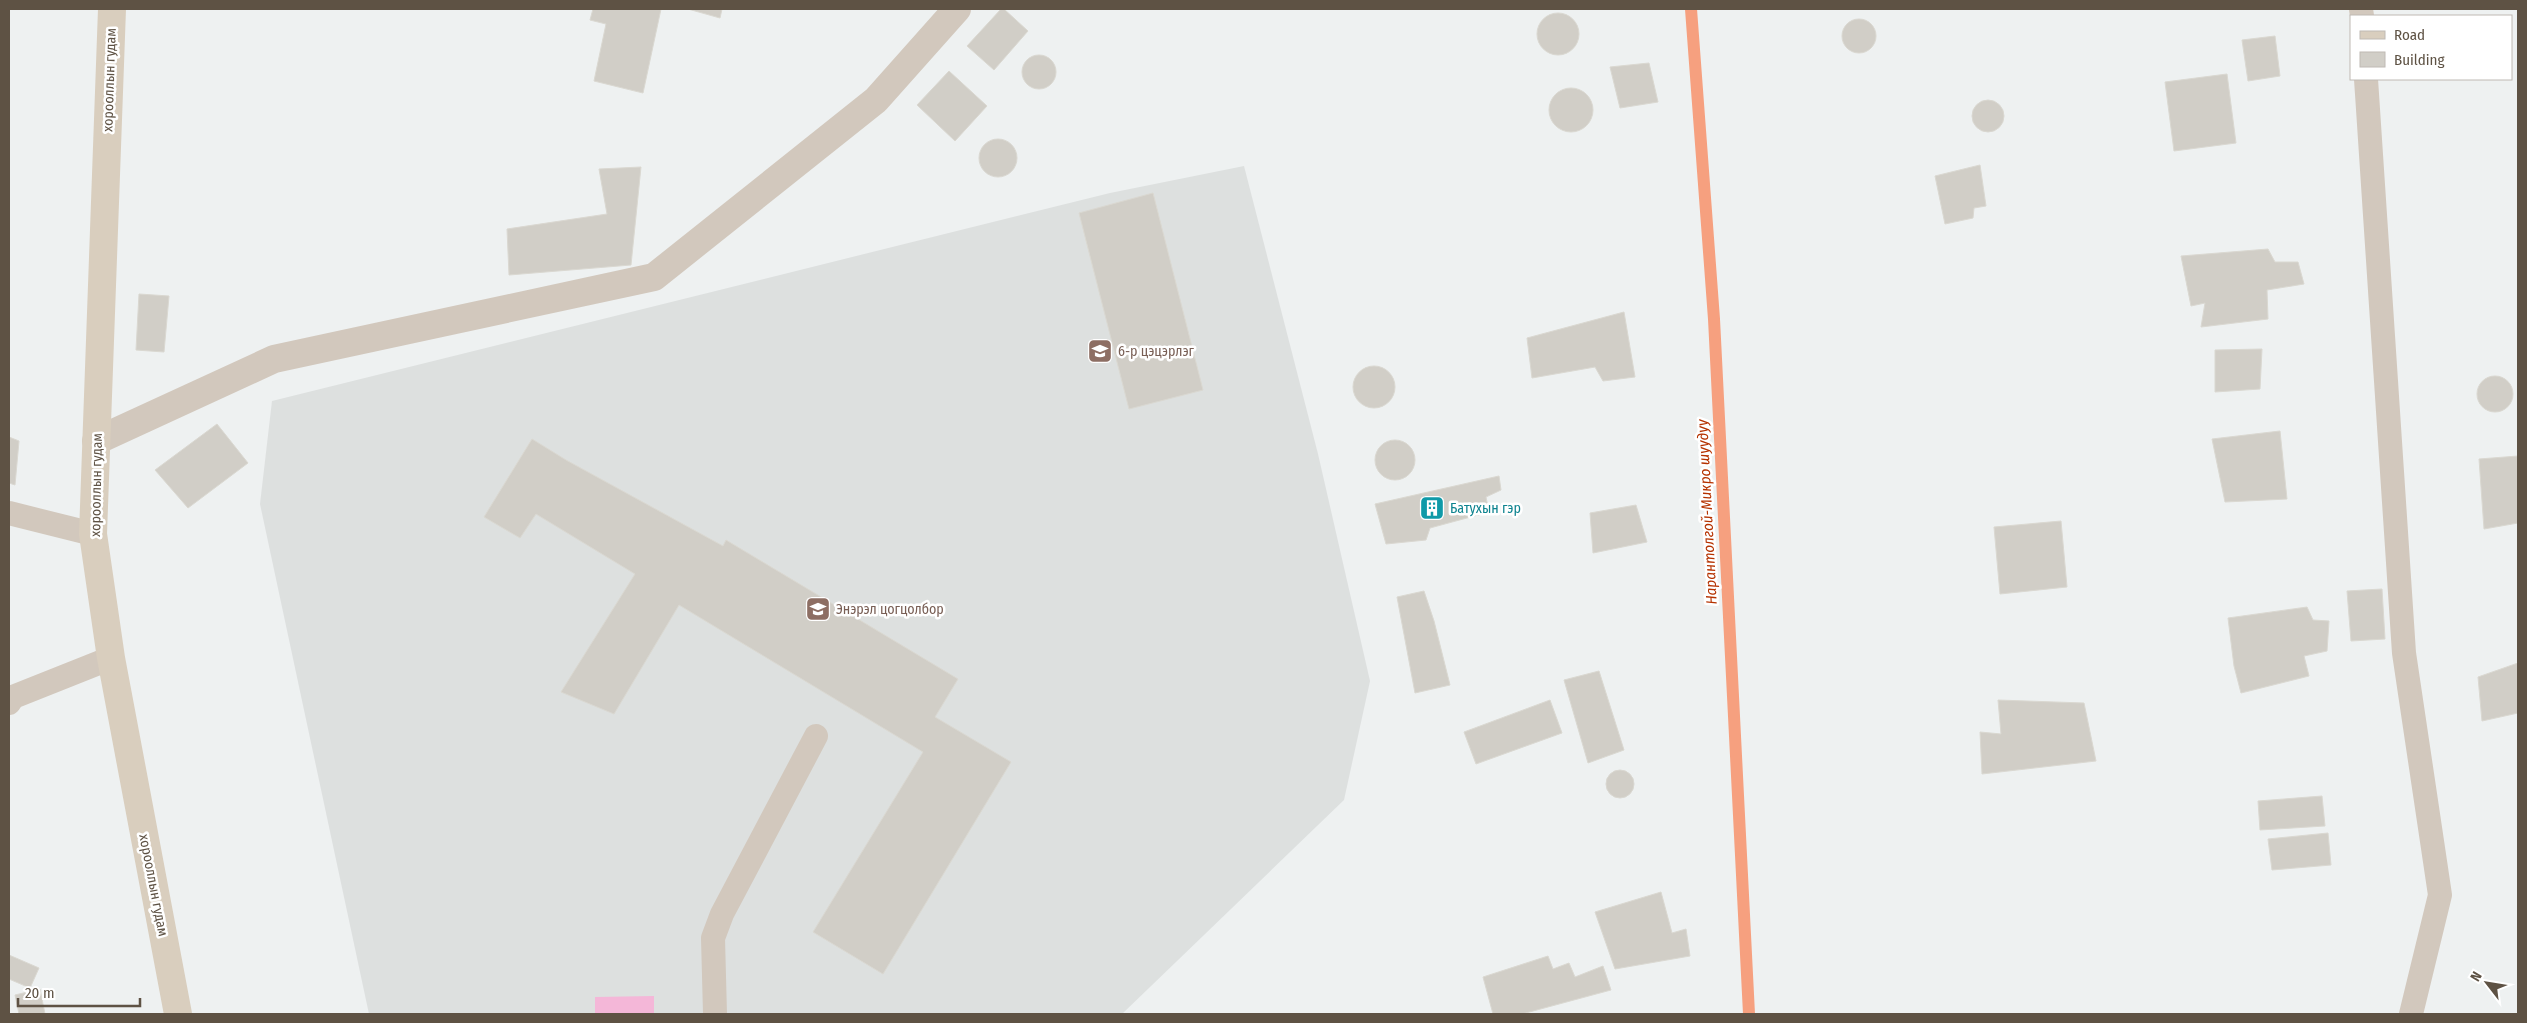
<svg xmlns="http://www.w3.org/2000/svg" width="2527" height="1023" viewBox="0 0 2527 1023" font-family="'Fira Sans Condensed',sans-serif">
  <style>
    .education { fill: #dde0df }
    .green { fill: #f4b7d8 }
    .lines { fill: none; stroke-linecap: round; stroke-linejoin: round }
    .stream { stroke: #f6a07f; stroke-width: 12 }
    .building { fill: #d1cec7; stroke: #dad8d1 }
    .lane { stroke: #d2c8bd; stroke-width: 24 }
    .street { stroke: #d2c8bd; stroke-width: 28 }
    .secondary { stroke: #d9cebe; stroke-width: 28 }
    .labels { text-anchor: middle; stroke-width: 5; stroke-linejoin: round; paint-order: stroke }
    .street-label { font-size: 14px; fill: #5e5244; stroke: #fff }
    .education-label { font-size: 14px; fill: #785e54; stroke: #fff; text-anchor: start }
    .culture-label { font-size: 14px; fill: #0d838f; stroke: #fff; text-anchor: start }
    .water-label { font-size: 15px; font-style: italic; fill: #b53200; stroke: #fff }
  </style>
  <rect width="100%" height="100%" fill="#eef1f1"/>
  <path class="education" d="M1244 166 1318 454 1370 681 1344 800 1122 1014H369L260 504 272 401 1110 193Z"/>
  <path class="green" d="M654 996V1014H595V997Z"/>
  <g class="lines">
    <path class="stream" d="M1691 9 1714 319 1749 1014"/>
  </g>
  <path class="building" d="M593 9H661L643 93 594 81 606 24 590 20Z
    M688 9H722L720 18Z
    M1001 9H1004L1028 31 994 70 967 46Z
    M1537 34a21 21 0 1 1 42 0a21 21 0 1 1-42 0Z
    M1842 36a17 17 0 1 1 34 0a17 17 0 1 1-34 0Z
    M2275 36 2280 76 2248 81 2242 40Z
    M1022 72a17 17 0 1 1 34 0a17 17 0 1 1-34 0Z
    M1649 63 1658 102 1620 108 1610 67Z
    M949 71 987 106 955 141 917 105Z
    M2227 74 2236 143 2174 151 2165 82Z
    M1549 110a22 22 0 1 1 44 0a22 22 0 1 1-44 0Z
    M1972 116a16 16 0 1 1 32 0a16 16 0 1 1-32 0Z
    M979 158a19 19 0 1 1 38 0a19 19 0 1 1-38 0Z
    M1980 165 1986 206 1974 208 1973 218 1945 224 1935 176Z
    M641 167 631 265 509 275 507 229 607 214 599 169Z
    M1153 193 1203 390 1129 409 1079 213Z
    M2268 249 2275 262H2298L2304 284 2267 290 2268 319 2201 327 2205 303 2191 306 2181 256Z
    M139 294 169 296 164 352 136 350Z
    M1624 312 1635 377 1603 381 1595 367 1532 378 1527 338Z
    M2262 349 2260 389 2215 392V350Z
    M1353 387a21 21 0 1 1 42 0a21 21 0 1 1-42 0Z
    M2477 394a18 18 0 1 1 36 0a18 18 0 1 1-36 0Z
    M217 424 248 463 188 508 155 470Z
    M2280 431 2287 499 2225 502 2212 439Z
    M9 437 19 441 15 485 9 483Z
    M532 439 566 460 723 546 726 540 958 679 935 717 1011 762 883 974 813 932 923 752 679 605 614 714 561 692 635 574 536 514 520 538 484 517Z
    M1375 460a20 20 0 1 1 40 0a20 20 0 1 1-40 0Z
    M2518 456V523L2484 529 2479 459Z
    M1499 476 1501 490 1486 497 1489 512 1430 528 1426 540 1386 544 1375 504Z
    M1636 505 1647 542 1593 553 1590 513Z
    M2061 521 2067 587 2000 594 1994 527Z
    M2382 589 2385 639 2351 641 2347 591Z
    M1424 591 1434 621 1450 685 1415 693 1397 597Z
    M2307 607 2313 620 2329 621 2327 651 2304 656 2309 676 2241 693 2234 666 2228 618Z
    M2518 663V713L2482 721 2478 677Z
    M1599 671 1624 750 1588 763 1564 680Z
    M1550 700 1562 733 1476 764 1464 732Z
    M1998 700 2084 703 2096 761 1982 774 1980 732 2001 734Z
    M1606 784a14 14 0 1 1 28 0a14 14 0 1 1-28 0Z
    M2322 796 2325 826 2260 830 2258 801Z
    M2328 833 2331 865 2272 870 2268 839Z
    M1661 892 1672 933 1686 929 1690 956 1615 969 1595 912Z
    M9 955 39 968 30 988 9 979Z
    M1548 956 1553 969 1569 963 1575 977 1603 966 1611 990 1522 1014H1493L1483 977Z
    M40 989 45 1014H19L15 995Z"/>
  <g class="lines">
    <path class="lane" d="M2361 9 2362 16
      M2366 79 2404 653 2440 895 2411 1014
      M9 513 93 534
      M9 703 13 697 111 658
      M715 1014 713 938 722 914 816 736"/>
    <path class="street" d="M96 441 274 359 654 277 876 100 957 9"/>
    <path class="secondary" d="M112 9 93 534 111 658 178 1014"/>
  </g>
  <defs>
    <symbol id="school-square" viewBox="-11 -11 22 22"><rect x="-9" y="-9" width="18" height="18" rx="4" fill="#8d6e63" stroke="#fff"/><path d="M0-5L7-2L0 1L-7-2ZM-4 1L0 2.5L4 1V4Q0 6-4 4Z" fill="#fff"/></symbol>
    <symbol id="building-square" viewBox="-11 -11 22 22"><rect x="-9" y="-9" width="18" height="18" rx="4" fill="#0f9aa8" stroke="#fff"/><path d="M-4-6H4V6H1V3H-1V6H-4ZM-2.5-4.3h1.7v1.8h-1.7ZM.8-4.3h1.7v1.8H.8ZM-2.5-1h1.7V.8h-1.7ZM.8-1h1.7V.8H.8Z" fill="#fff"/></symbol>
  </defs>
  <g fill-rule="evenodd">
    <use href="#school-square" x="1086" y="337" width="28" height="28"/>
    <use href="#building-square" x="1418" y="494" width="28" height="28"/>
    <use href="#school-square" x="804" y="595" width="28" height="28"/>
  </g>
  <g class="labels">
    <g class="street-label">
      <text transform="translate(109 80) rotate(-88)" y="5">хорооллын гудам</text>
      <text transform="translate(96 485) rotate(-89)" y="5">хорооллын гудам</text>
      <text transform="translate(154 885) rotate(79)" y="5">хорооллын гудам</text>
    </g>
    <g class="education-label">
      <text x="1118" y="356">6-р цэцэрлэг</text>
      <text x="836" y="614">Энэрэл цогцолбор</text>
    </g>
    <g class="culture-label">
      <text x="1450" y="513">Батухын гэр</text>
    </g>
    <g class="water-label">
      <text transform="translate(1707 512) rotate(-93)" y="5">Нарантолгой-Микро шуудуу</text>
    </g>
  </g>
  <rect width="2527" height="1023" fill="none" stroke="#5e5244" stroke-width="20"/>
  <rect x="2350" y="15" width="162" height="65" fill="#ffffff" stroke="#bfbab4"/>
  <rect x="2360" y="31" width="25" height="8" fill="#d9cebe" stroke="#bfbab4"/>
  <text x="2394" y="40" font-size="15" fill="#5e5244">Road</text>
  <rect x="2360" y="52" width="25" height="15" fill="#d1cec7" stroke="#bfbab4"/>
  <text x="2394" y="65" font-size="15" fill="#5e5244">Building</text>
  <g transform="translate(2487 983) rotate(301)" stroke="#ffffff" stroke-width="4" paint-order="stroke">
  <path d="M0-4L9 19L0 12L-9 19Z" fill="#5e5244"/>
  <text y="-8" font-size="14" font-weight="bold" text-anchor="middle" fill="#5e5244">N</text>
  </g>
  <path d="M18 998v8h122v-8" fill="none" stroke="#5e5244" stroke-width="2.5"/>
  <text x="25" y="998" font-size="15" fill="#5e5244" stroke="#ffffff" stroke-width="4" paint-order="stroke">20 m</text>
</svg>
